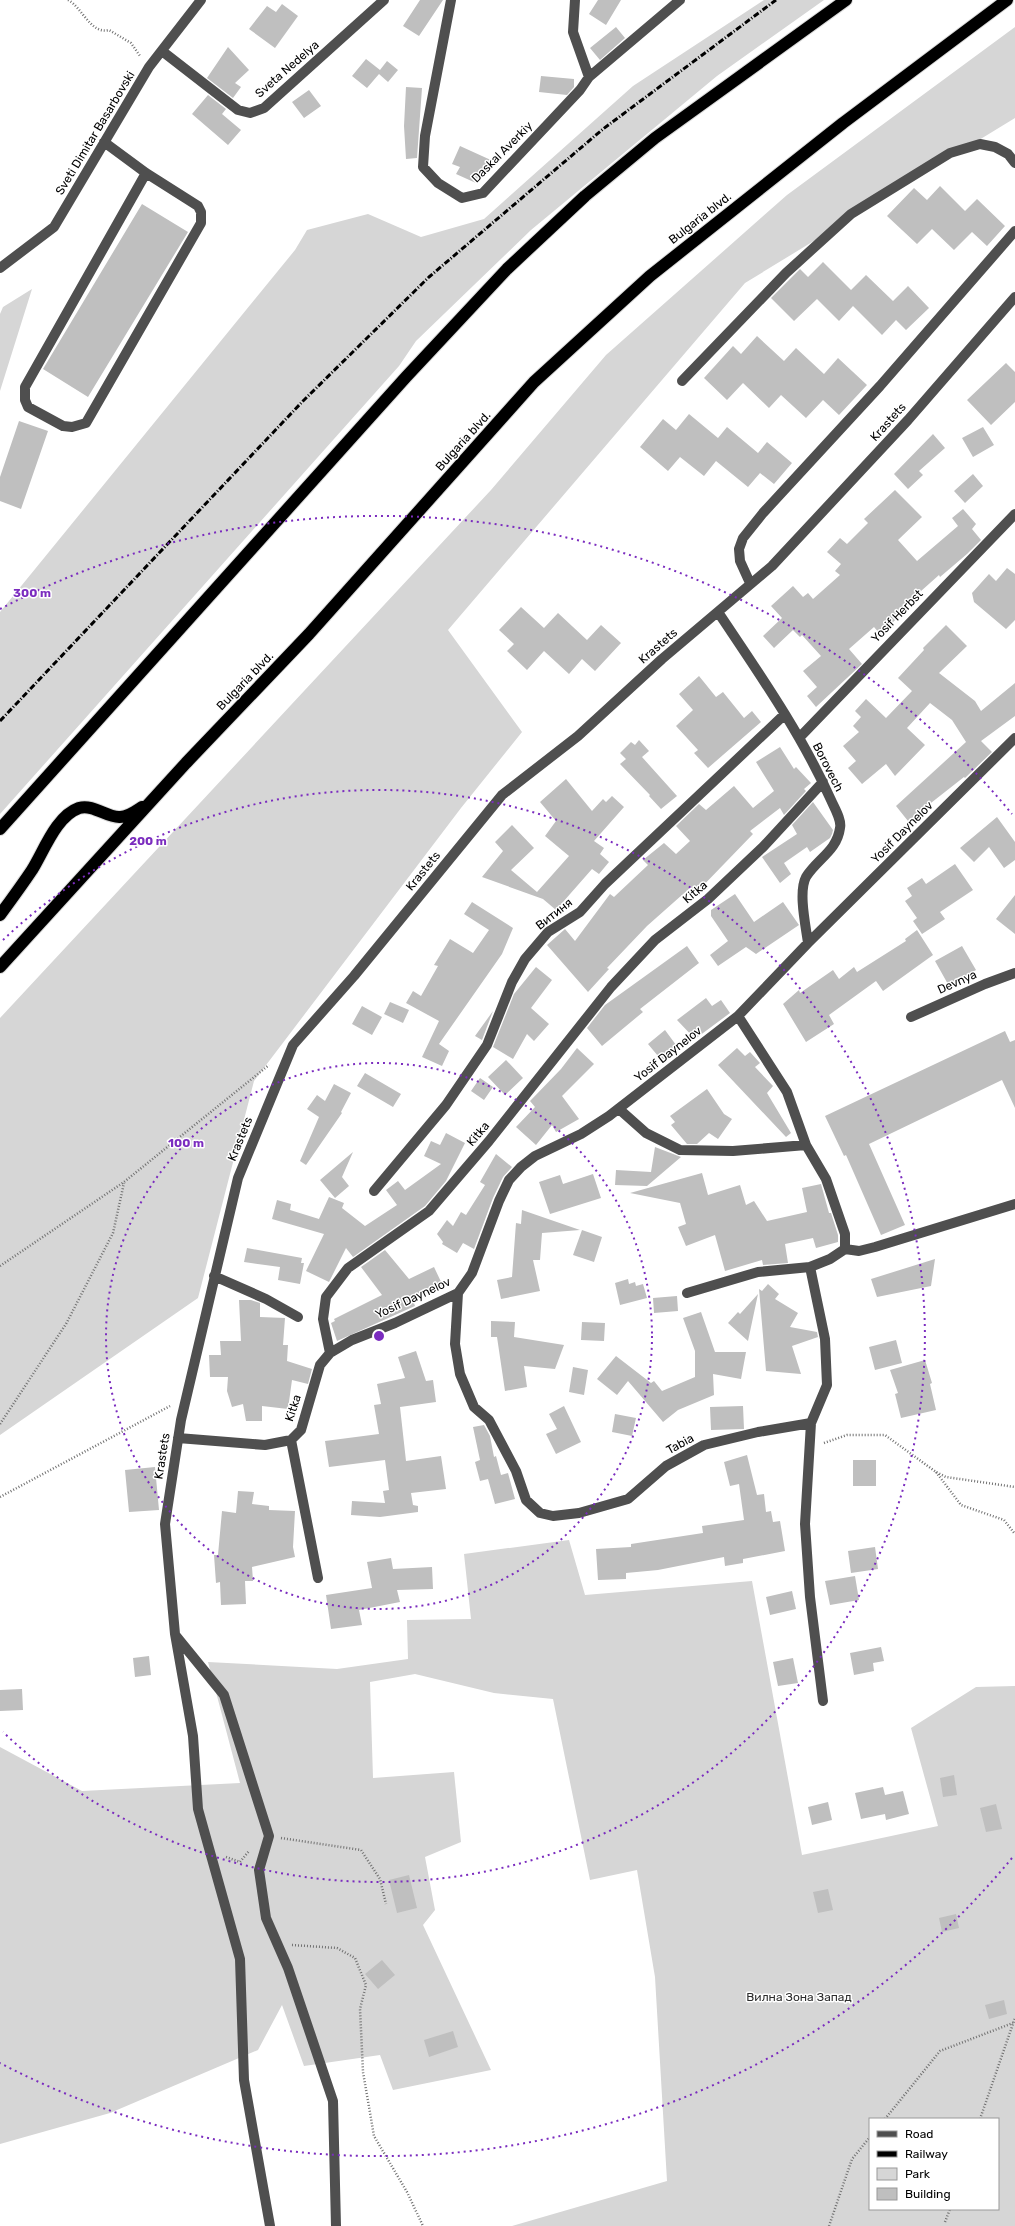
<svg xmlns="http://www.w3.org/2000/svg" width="1015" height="2226" viewBox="0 0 1015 2226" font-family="Rubik,sans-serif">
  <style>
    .green { fill: #d6d6d6; fill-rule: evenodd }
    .building { fill: #bfbfbf }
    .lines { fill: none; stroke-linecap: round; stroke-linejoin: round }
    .highway-casing { stroke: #dbdbdb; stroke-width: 14 }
    .path { stroke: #717171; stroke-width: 2.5; stroke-dasharray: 1 2; stroke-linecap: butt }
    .minor { stroke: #4f4f4f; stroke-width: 10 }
    .highway { stroke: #000; stroke-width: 12 }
    .rail { stroke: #000; stroke-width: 3; stroke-dasharray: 6 2 1 2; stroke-linecap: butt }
    .ring { fill: none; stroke: #7b2cbf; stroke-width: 2; stroke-dasharray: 2 4 }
    .labels { text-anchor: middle; stroke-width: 3; stroke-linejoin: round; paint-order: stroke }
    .street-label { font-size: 12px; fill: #000; stroke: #fff }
    .park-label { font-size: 12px; fill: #2d2d2d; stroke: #fff }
    .centre { fill: #7b2cbf; stroke: #fff; stroke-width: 2 }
    .ring-label { font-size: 12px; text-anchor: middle; font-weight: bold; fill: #7b2cbf; stroke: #fff; stroke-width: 3; stroke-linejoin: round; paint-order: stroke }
  </style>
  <rect width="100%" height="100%" fill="#fff"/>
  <path class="green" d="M764 0H824L717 76 531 230 416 341 399 366 0 814V612L295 250 307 230 368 214 421 237 484 219 633 86Z
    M1015 27V118L745 283 448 630 522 732 461 808 254 1081 198 1298 0 1435V1018L491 490 606 355 787 195Z
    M32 289 0 391V314L3 307Z
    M569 1540 585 1595 752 1581 802 1855 938 1826 911 1728 976 1687 1015 1686V2226H512L667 2181 655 1977 637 1870 590 1880 553 1699 494 1693 415 1674 370 1682 373 1778 454 1772 461 1842 425 1857 435 1910 423 1925 491 2070 393 2090 380 2055 304 2066 282 2005 258 2050 110 2113 0 2144V1747L82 1791 240 1783 208 1662 337 1669 408 1659 407 1620 471 1619 464 1554ZM870 2119H998V2209H870Z"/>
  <path class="building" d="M420 0H443L419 36 403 26Z
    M598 0H621L606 25 589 14Z
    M282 4 298 16 275 48 249 29 267 6 276 12Z
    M616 27 625 38 600 60 590 48Z
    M228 47 249 70 235 83 241 87 233 98 207 78Z
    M366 59 380 70 387 61 398 70 388 82 379 74 367 88 352 76Z
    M541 76 574 79V87L567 95 539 92Z
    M406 87 422 88 417 158 406 159 404 126Z
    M309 90 321 106 304 118 292 102Z
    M208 95 226 109 222 114 241 130 228 145 192 114Z
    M460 146 493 161 486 175 480 172 476 183 456 174 460 167 452 164Z
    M940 186 965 211 977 199 1005 226 987 246 972 232 954 250 932 229 917 244 887 216 914 188 927 200Z
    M142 204 188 232 88 397 43 369Z
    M823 262 851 290 866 275 893 301 908 286 929 308 906 330 896 320 882 335 853 306 839 321 817 299 794 321 771 298 800 269 808 277Z
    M757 336 784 361 796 348 824 374 838 358 867 385 839 415 823 400 806 418 781 395 769 408 743 383 727 400 704 378 733 346 741 354Z
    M1006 363 1015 372V402L991 425 967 400Z
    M689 414 718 438 727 427 758 453 767 442 792 463 774 484 760 473 748 487 716 461 704 476 680 457 668 471 640 447 663 419 676 430Z
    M19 421 48 431 21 509 0 501V477Z
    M983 427 994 445 973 457 962 438Z
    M933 434 945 448 919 471 923 475 908 489 894 474Z
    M973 474 983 486 965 503 954 491Z
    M895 490 922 517 898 540 917 561 958 526 952 518 963 509 976 524 972 529 981 540 967 554 940 577 939 575 902 608 905 611 880 634 874 627 849 649 862 664 816 707 807 696 817 687 803 671 821 656 802 635 800 637 793 630 774 648 763 636 782 618 771 606 793 586 803 597 808 593 813 599 840 575 835 571 841 564 827 552 840 538 847 544 868 523 864 519Z
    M1007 568 1015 574V620L1006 629 974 602 972 593 989 574 996 581Z
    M521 607 544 628 558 613 587 640 601 625 621 643 595 671 582 659 569 674 544 651 527 670 507 651 514 644 499 630Z
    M946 625 967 646 939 673 975 701 981 711 1015 683V716L981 741 992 752 965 778 964 777 908 821 896 806 966 742 952 720 930 703 907 728 925 745 895 776 886 764 862 784 848 768 856 761 843 746 859 732 853 726 861 717 855 711 866 699 886 718 912 691 898 678 924 650 923 648Z
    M699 676 716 697 723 692 744 718 752 711 761 722 708 768 694 753 698 750 676 726 693 710 679 694Z
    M639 740 649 751 642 757 677 796 661 809 649 796 650 795 620 764 626 759 620 753 631 742 635 745Z
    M780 747 794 769 796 767 811 783 804 789 806 791 784 815 780 808 750 831 753 834 696 893 691 887 647 926 607 968 609 969 588 992 547 945 565 929 575 941 610 894 614 897 648 865 643 860 664 843 676 854 690 841 676 826 699 804 706 810 734 786 753 808 774 791 756 762Z
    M566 779 592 811 603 799 606 802 612 796 624 807 594 841 604 848 600 854 609 862 599 874 592 869 556 910 543 899 482 877 503 851 495 842 512 825 534 848 511 870 537 892 569 856 545 836 556 821 540 802Z
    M813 802 833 830 832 834 830 838 810 852 807 847 784 863 791 874 780 883 762 857 797 834 792 825Z
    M997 817 1015 842V860L1004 868 989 847 974 862 960 848Z
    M955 864 973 890 940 912 945 919 922 934 913 921 917 918 905 901 912 896 907 888 922 878 926 884Z
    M735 894 754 922 783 902 799 925 756 954 746 947 718 966 710 955 728 941 711 916V910Z
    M1015 895V934L996 919Z
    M472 902 513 928 502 954 439 1044 449 1051 442 1066 422 1057 439 1021 406 1003 413 991 421 996 438 966 434 965 450 939 473 953 489 930 464 914Z
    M917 930 933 955 883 991 876 981 829 1015 834 1024 806 1042 783 1004 799 990 800 993 833 970 839 979 854 967 857 972 906 941 905 939Z
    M687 946 699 963 640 1009 643 1012 602 1046 587 1028 605 1005Z
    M962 946 976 970 949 986 935 961Z
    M536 967 552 980 531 1008 549 1024 534 1041 527 1034 513 1059 493 1047 514 994Z
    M706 998 712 1006 721 1000 730 1013 695 1039 677 1020Z
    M390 1002 409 1010 403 1023 384 1014Z
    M362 1006 382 1017 372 1035 352 1024Z
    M493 1011 482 1040 475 1036Z
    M665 1030 679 1049 663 1062 648 1044Z
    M1005 1031 1010 1042 1015 1040V1108L1002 1080 869 1144 905 1225 881 1235 846 1155 844 1156 825 1116Z
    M577 1048 594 1064 562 1096 579 1119 556 1132 552 1125 536 1145 516 1127 535 1107 530 1101 561 1069Z
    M737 1048 745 1056 750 1052 760 1063 755 1067 773 1086 767 1093 791 1133 786 1137 718 1065Z
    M506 1060 523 1078 505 1095 488 1077Z
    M365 1073 401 1094 393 1107 357 1086Z
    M480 1078 493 1087 484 1100 471 1091Z
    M334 1084 351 1093 341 1112 342 1113 306 1165 300 1161 319 1117 307 1109 317 1095 325 1101Z
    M707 1089 724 1114 732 1119 718 1139 709 1133 697 1144H687L671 1125 675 1122 670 1116Z
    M446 1133 465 1143 446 1181 425 1206 353 1257 346 1248 329 1282 306 1271 324 1234 272 1219 277 1200 291 1204 290 1210 319 1219 318 1221 329 1197 344 1203 342 1208 365 1226 397 1205 386 1190 398 1181 405 1190 441 1164 424 1156 431 1141 440 1145Z
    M655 1147 681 1157 647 1186 615 1185 616 1170 651 1172Z
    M353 1152 342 1177 349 1186 335 1198 320 1180Z
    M496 1154 512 1167 503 1177 493 1198 474 1249 463 1243 457 1253 442 1244 443 1242 437 1234 447 1220 453 1226 461 1212 466 1215 485 1185 480 1182Z
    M702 1173 708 1195 740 1185 746 1205 754 1201 767 1221 807 1212 802 1188 821 1184 829 1213H831L838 1235V1242L816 1248 813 1238 785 1244 788 1263 763 1265 762 1260 725 1271 715 1235 686 1246 678 1227 686 1224 680 1203 630 1193Z
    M593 1174 601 1198 550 1214 539 1182 560 1175 563 1184Z
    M522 1210 580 1230 542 1233 540 1260H533L540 1291 501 1299 497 1280 512 1277 516 1223 521 1224Z
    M582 1230 602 1237 594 1262 573 1255Z
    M247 1248 302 1258 301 1263H304L300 1284 278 1280 280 1267 244 1262Z
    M385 1250 409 1279 434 1267 443 1286 413 1300 415 1306 337 1341 331 1323 335 1321 334 1319 382 1295 361 1267Z
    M935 1259 931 1286 877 1297 871 1279Z
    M628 1279 629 1284 635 1282 636 1286 643 1284 647 1298 620 1305 615 1283Z
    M768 1284 779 1294 775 1299 798 1313 790 1327 817 1332 818 1337 792 1346 801 1374 766 1371 759 1289 762 1291Z
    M758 1294 748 1341 728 1323 738 1312 740 1314Z
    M677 1296 678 1311 654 1313 653 1298Z
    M239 1300H251L260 1303V1317L285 1318 283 1345H288L287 1361 312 1369 308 1384 292 1380 288 1409 262 1406V1421H246L243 1404 232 1407 227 1391 228 1377H210L209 1355H221L220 1341H241Z
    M701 1312 715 1352H746L741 1379 713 1374 714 1395 678 1410 663 1422 628 1381 617 1395 597 1379 616 1356 651 1383 654 1381 662 1391 695 1377V1351L683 1318Z
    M491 1321 515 1322 514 1337 564 1345 555 1369 524 1366 527 1387 505 1391 497 1337H491Z
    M582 1322 605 1323 604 1341 581 1340Z
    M896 1340 902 1363 875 1370 869 1347Z
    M416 1351 426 1381 433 1380 436 1402 400 1407 406 1461 441 1456 446 1489 411 1493 413 1505 418 1506V1512L380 1517 351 1515 352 1501 385 1503 383 1491 389 1490 385 1460 329 1467 325 1441 379 1434 374 1405 381 1404 377 1384 405 1378 398 1357Z
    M925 1360 932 1383 930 1384 936 1410 901 1418 895 1394 898 1393 890 1370Z
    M573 1367 588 1370 584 1395 569 1392Z
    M564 1406 581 1442 556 1454 546 1434 557 1429 549 1414Z
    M743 1406 744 1429 711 1430 710 1407Z
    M615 1414 636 1418 632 1436 612 1432Z
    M484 1425 490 1436 494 1457 496 1456 501 1475 508 1473 515 1499 495 1504 488 1479 480 1481 475 1462 480 1460 473 1427Z
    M747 1455 757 1495 764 1494 766 1512 771 1511 773 1522 780 1521 785 1551 743 1559V1563L725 1566 724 1557 658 1570 626 1573V1579L598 1580 596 1549 631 1547V1544L703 1533 702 1526 744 1520 739 1484 730 1486 724 1462Z
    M853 1460H876V1486H853Z
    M155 1467 159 1510 129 1512 125 1470Z
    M238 1491 254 1492 252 1504 269 1506V1510L295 1511 293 1547 295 1557 252 1567 253 1581H245L246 1604 221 1605 220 1582 216 1583 214 1555H218L222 1511 236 1513Z
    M875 1547 878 1569 851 1573 848 1551Z
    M391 1558 393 1569 432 1567 433 1589 397 1590 400 1602 359 1610 362 1625 331 1629 326 1595 372 1588 367 1562Z
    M855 1576 859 1600 830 1605 825 1581Z
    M792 1591 796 1609 770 1615 766 1597Z
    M881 1647 884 1661 873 1663 874 1671 854 1675 850 1653Z
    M149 1656 151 1675 135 1677 133 1658Z
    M793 1658 798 1683 778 1686 773 1662Z
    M22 1689 23 1710 0 1711V1690Z
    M954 1775 957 1795 943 1797 940 1778Z
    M883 1787 885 1795 903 1791 909 1814 886 1820 885 1814 861 1819 855 1793Z
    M828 1802 832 1820 812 1825 808 1807Z
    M996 1804 1002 1829 986 1832 980 1808Z
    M409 1875 417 1908 397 1913 389 1880Z
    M828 1889 833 1910 818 1913 813 1892Z
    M956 1914 959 1928 942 1932 939 1918Z
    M382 1960 395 1975 378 1989 365 1974Z
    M1004 2000 1007 2014 989 2019 985 2005Z
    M453 2031 458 2047 429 2057 424 2040Z"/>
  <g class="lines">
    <defs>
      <path id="highway" d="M0 829 406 377 507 269 585 196 655 138 846 0
        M0 915C11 900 22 885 32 870 44 851 56 816 79 808 94 804 107 818 120 817 128 817 136 811 142 807
        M0 967 186 763 309 634 534 382 650 276 843 123 1007 0"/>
    </defs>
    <use href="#highway" class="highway-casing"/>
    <path class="path" d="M68 0C82 7 91 35 109 30L131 43 140 56
      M0 1266 124 1182 269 1065
      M0 1424 66 1324 113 1233 124 1183
      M824 1443 847 1435H885L936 1472 946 1477 1015 1487
      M936 1472 961 1505 1004 1520 1015 1534
      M0 1497 170 1406
      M281 1838 361 1850 380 1879 386 1904
      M226 1857 240 1862 249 1851
      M292 1945 337 1948 355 1958 366 1985 360 2009 363 2072 374 2136 407 2192 423 2226
      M885 2119 940 2051 1013 2023
      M980 2119 1015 2018
      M945 2222 950 2209
      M829 2226 852 2159 870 2137"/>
    <path class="minor" d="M451 0 425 136 423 167 438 183 462 198 483 193 580 90 589 77 680 0
      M575 0 573 32 589 77
      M162 51 238 110 250 113 264 108 384 0
      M104 142 146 173 198 206 201 212V223L86 423 72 427 63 426 28 407 25 400V387L146 173
      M0 268 54 227 149 67 201 0
      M682 381 786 273 851 214 950 153 980 144 995 147 1008 154 1015 163
      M750 583 740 561 739 549 743 538 763 513 880 386 1015 231
      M718 612C758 672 801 733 831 800 834 807 842 820 840 828 837 851 817 859 806 877 798 892 806 927 808 943
      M799 738 1015 514
      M738 1016 787 1092 806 1145 826 1179 845 1234V1249L830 1259 810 1267 825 1339 827 1385 811 1423
      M911 1017 985 984 1015 973
      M619 1109 646 1133 680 1150 733 1151 806 1145
      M374 1191 446 1105 487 1045 512 982 525 959 548 932 580 912 605 884 784 715
      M845 1249 859 1251 875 1247 1015 1204
      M214 1276 266 1299 298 1317
      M458 1293 455 1344 460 1374 474 1407 489 1420 516 1471 526 1500 540 1513 553 1516 579 1513 628 1499 666 1466 704 1445 758 1432 811 1423 805 1524 810 1597 823 1701
      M687 1293 758 1272 810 1267
      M330 1353 352 1340 395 1323 458 1293 472 1273 499 1201 509 1180 521 1167 535 1156 581 1134 609 1116 738 1016 808 943 1015 738
      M178 1438 265 1445 291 1440 301 1430 320 1365 330 1353 323 1319 326 1297 348 1268 429 1211 489 1141 611 987 655 940 708 899 763 847 823 782
      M291 1440 318 1578
      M176 1636 224 1695 269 1836 259 1870 266 1918 288 1968 333 2101 336 2226
      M270 2226 244 2080 240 1959 198 1809 193 1736 175 1634 165 1524 181 1420 238 1178 293 1045 354 976 502 795 578 736 662 659 772 566 908 420 1015 297"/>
    <use href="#highway" class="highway"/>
    <path class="rail" d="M0 721 302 402 429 277 603 129 776 0"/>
  </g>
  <g class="ring">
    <circle cx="379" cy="1336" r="273"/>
    <path d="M3 940A546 546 0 1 1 3 1732"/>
    <path d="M1012 1858A820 820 0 0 1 0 2063M0 609A820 820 0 0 1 1012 814"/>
  </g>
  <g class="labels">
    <g class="street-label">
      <text transform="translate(287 69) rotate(-41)" y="4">Sveta Nedelya</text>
      <text transform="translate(95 133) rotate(-59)" y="4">Sveti Dimitar Basarbovski</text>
      <text transform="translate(502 152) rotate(-45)" y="4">Daskal Averkiy</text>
      <text transform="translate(700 218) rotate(-38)" y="4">Bulgaria blvd.</text>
      <text transform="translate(888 422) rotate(-48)" y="4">Krastets</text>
      <text transform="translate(463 441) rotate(-48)" y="4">Bulgaria blvd.</text>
      <text transform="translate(897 616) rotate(-46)" y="4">Yosif Herbst</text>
      <text transform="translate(658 646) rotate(-41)" y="4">Krastets</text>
      <text transform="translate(245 681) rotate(-46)" y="4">Bulgaria blvd.</text>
      <text transform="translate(828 767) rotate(63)" y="4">Borovech</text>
      <text transform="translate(902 832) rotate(-45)" y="4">Yosif Daynelov</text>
      <text transform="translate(423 871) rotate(-51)" y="4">Krastets</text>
      <text transform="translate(695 892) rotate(-40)" y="4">Kitka</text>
      <text transform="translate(554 914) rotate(-38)" y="4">Витиня</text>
      <text transform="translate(957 982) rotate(-24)" y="4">Devnya</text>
      <text transform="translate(668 1054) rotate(-38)" y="4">Yosif Daynelov</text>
      <text transform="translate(478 1134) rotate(-50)" y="4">Kitka</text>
      <text transform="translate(240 1139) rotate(-68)" y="4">Krastets</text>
      <text transform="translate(413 1298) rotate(-25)" y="4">Yosif Daynelov</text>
      <text transform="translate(293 1408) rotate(-72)" y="4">Kitka</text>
      <text transform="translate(680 1444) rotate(-29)" y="4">Tabia</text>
      <text transform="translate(162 1456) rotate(-81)" y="4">Krastets</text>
    </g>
    <g class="park-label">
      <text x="799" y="2001">Вилна Зона Запад</text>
    </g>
  </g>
  <circle cx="379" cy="1336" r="6" class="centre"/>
  <g class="ring-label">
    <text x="32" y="597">300 m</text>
    <text x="148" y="845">200 m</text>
    <text x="186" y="1147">100 m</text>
  </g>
  <rect x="869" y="2118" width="130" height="92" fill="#ffffff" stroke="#999999"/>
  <rect x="877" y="2131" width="20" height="6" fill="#4f4f4f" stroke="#999999"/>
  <text x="905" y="2138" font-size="12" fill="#000000">Road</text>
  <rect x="877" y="2151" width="20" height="6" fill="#000000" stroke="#999999"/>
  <text x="905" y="2158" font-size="12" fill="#000000">Railway</text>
  <rect x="877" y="2168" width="20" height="12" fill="#d6d6d6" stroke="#999999"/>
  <text x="905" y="2178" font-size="12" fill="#000000">Park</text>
  <rect x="877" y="2188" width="20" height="12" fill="#bfbfbf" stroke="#999999"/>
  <text x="905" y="2198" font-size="12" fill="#000000">Building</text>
</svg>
